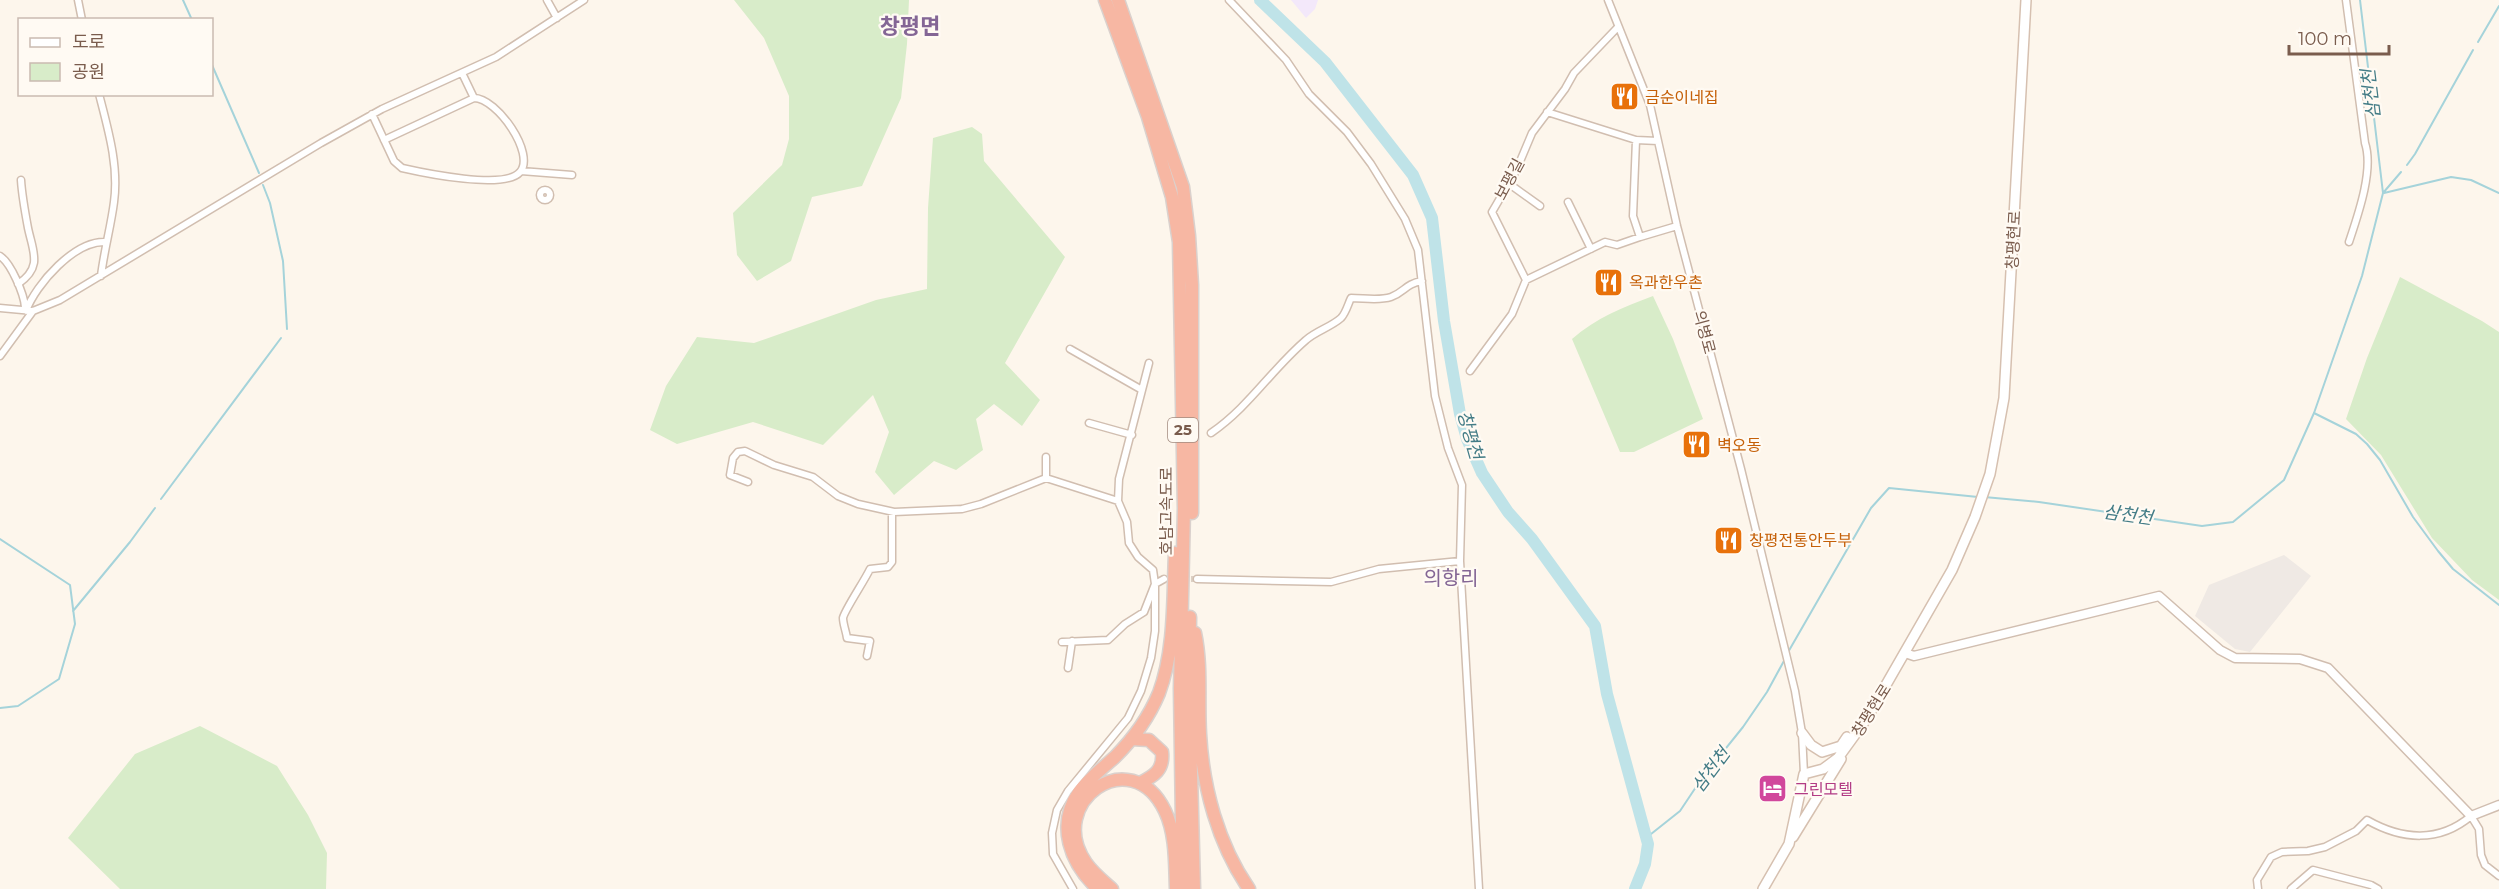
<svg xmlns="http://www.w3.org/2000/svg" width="2499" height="889" viewBox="0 0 2499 889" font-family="Montserrat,'Noto Sans KR',sans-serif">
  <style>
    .industrial { fill: #efe9e4 }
    .education { fill: #f3e8fa }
    .green { fill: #d8ecc9 }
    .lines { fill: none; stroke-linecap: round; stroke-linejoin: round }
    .stream { stroke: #a5d3da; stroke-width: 2 }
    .river { stroke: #bfe3e8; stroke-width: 12 }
    .minor-tunnel { stroke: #dcd0c4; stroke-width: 6; stroke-dasharray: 6 3; stroke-linecap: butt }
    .minor-casing { stroke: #d1beb0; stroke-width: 9 }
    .tertiary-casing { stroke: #d1beb0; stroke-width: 11 }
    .secondary-casing { stroke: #d6c0b0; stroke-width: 12 }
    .motorway-casing { stroke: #dad1cd; stroke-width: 15 }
    .minor { stroke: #fff; stroke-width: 6 }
    .tertiary { stroke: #fff; stroke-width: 8 }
    .secondary { stroke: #fff; stroke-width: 9 }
    .motorway { stroke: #f7b7a3; stroke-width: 12 }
    .labels { text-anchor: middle; stroke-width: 4.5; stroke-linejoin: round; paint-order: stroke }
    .shield { fill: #fffaf3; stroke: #a28b7f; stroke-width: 1.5 }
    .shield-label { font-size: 15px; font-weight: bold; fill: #7a5c4d }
    .food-label { font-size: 16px; fill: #c56008; stroke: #fffaf3; text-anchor: start }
    .street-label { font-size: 16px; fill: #7a5c4d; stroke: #fffaf3 }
    .hotel-label { font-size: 16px; fill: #b23c85; stroke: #fffaf3; text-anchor: start }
    .water-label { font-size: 18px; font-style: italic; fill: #437c86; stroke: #fffaf3 }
    .quarter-label { font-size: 20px; fill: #846695; stroke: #fffaf3 }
    .district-label { font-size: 22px; font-weight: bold; fill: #846695; stroke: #fffaf3 }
  </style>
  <rect width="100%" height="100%" fill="#fdf6ec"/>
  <path class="industrial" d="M2284 555 2311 576 2250 652 2235 649 2195 616 2209 585Z"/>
  <path class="education" d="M1291 0H1318L1315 9 1306 18Z"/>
  <path class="green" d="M734 0H909L907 44 901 98 862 186 812 197 791 261 757 281 737 255 733 213 782 165 789 139V96L764 38Z
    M972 127 982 134 984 161 1065 257 1005 363 1040 400 1022 426 994 404 976 419 983 450 956 470 934 461 894 495 875 472 889 432 873 395 823 445 753 422 677 444 650 430 666 386 697 337 754 343 876 300 927 289 928 208 933 138Z
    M2400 277 2482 321 2499 332V600L2472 580 2432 538 2381 455 2346 419 2367 358Z
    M1653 296 1673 339 1703 419 1634 452H1620L1572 339C1596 318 1623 307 1653 296Z
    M200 726 277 766 308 815 327 853 326 889H120L68 838 135 754Z"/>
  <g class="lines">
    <path class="stream" d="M183 0 192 20
      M2478 42 2499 6
      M212 65 259 173
      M2407 165 2415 154 2473 50
      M263 185 270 203 283 261 287 329
      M2383 193 2401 172
      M2384 193 2451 177 2471 180 2499 193
      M2314 413 2356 434 2367 444 2380 460 2413 517 2438 551 2453 569 2499 605
      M1984 497 2039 502 2202 526 2233 522 2284 480 2314 413 2362 276 2383 193 2360 0
      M161 499 281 338
      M0 539 70 585 75 624 59 679 18 706 0 708
      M73 611 130 542 155 508
      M1787 654 1871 508 1889 488 1978 497
      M1646 838 1680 811 1702 778 1743 727 1767 692 1785 659"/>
    <path class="river" d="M1260 0 1325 62 1413 175 1432 218 1444 321 1460 414 1467 439 1482 473 1508 512 1532 539 1595 626 1607 694 1648 844 1645 864 1635 889"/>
    <path class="minor-tunnel" d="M1164 579H1197"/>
    <defs>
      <path id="minor" d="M78 0 82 20
        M547 0 557 18
        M1229 0 1286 60 1309 94 1347 132 1371 164 1405 219 1418 250 1435 396 1448 448 1462 485 1460 561 1479 889
        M1608 0 1650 105 1677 226 1741 469 1795 691 1802 733 1804 774
        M2346 0 2365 143C2374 170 2358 215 2349 242
        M99 94C108 129 119 166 114 202 111 226 104 251 101 276
        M1547 112 1636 140 1658 141
        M372 114 394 161 402 168C424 173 505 190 520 172 536 154 497 98 474 98
        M384 140 474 98 462 73
        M1636 140 1633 216 1640 237 1677 226
        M521 171 572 175
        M1508 183 1540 206
        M540 195a5 5 0 1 1 10 0a5 5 0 1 1-10 0Z
        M1568 202 1591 249
        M0 256C11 263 24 294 25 307
        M1526 280 1492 212 1516 171 1532 133 1565 89 1574 73 1618 27
        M18 284C43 267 33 252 28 228 25 212 22 196 21 180
        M0 308 33 311 60 300 321 143 382 109 496 57 584 0
        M26 311C36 284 75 240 106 242
        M1070 349 1142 390
        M0 356 33 311
        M1470 371 1512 314 1526 280 1605 242 1617 245 1640 237
        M1089 423 1132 435
        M1211 433C1249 407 1271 370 1306 340 1316 331 1331 327 1341 318 1346 313 1348 304 1351 298 1364 298 1379 301 1391 297 1405 292 1405 284 1422 281
        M1046 457V478L1118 501
        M748 482 730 475 733 458 738 452 745 451 774 465 813 477 838 496 858 504 894 512 962 509 981 504 1046 478
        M1197 579 1331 582 1379 569 1460 561
        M1062 642 1108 640 1125 624 1144 612 1155 584 1164 579
        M867 656 870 641 847 638C846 631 843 624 843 618 844 611 865 580 870 569L888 567 892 562V512
        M1068 668 1072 641
        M1073 889 1053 854 1052 833 1057 810 1068 791 1128 718 1141 691 1151 658 1155 631V584L1153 570 1138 557 1129 543 1127 522 1118 501 1119 479 1149 363
        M2258 889 2257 880 2271 857 2282 852 2308 851 2325 847 2356 831 2367 820C2402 840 2439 843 2471 816L2479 829 2481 855 2485 865 2499 876
        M2291 889 2313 870 2371 885 2378 889"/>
      <path id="tertiary" d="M1905 653 1914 656 2159 596 2220 650 2235 658 2300 659 2328 668 2471 816 2499 805"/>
      <path id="secondary" d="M1802 733 1811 745 1822 752 1841 746 1847 737
        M1793 837 1841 759
        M1763 889 1789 844 1804 774 1823 769 1838 758 1867 718 1952 570 1975 517 1990 474 2004 398 2026 0"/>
      <path id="motorway" d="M1105 0 1148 117 1172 197 1179 242 1184 508 1180 689 1183 889
        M1118 0 1183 187 1189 236 1192 285V513
        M1190 617 1189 696 1194 889
        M1195 633C1202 666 1198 700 1200 734 1203 788 1218 844 1249 889
        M1131 739 1149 740 1162 752C1164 770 1154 776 1140 783
        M1098 889C1070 863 1056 825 1079 792 1089 778 1103 768 1115 757 1133 739 1149 717 1159 693 1175 650 1173 599 1175 553
        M1112 889C1103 881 1093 873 1086 863 1044 803 1131 740 1165 811 1176 834 1175 863 1176 888"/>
    </defs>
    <use href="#minor" class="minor-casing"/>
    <use href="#tertiary" class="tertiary-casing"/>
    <use href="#secondary" class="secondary-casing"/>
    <use href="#motorway" class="motorway-casing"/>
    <use href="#minor" class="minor"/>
    <use href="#tertiary" class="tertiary"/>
    <use href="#secondary" class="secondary"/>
    <use href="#motorway" class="motorway"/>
  </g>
  <defs>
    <symbol id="restaurant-square" viewBox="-11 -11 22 22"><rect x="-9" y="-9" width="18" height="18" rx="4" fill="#e8710a" stroke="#fffaf3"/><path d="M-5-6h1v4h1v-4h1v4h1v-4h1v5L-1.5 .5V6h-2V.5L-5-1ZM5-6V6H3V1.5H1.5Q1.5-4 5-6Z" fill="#fff"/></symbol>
    <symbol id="hotel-square" viewBox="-11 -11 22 22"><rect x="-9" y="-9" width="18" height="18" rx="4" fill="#d1479c" stroke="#fffaf3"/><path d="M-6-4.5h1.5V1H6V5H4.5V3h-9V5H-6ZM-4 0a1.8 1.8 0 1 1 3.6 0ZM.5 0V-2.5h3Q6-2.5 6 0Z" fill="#fff"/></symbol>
  </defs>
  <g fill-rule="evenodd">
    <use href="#restaurant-square" x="1608" y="80" width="33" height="33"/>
    <use href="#restaurant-square" x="1592" y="266" width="33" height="33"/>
    <use href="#restaurant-square" x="1680" y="428" width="33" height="33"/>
    <use href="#restaurant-square" x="1712" y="524" width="33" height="33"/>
    <use href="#hotel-square" x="1756" y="772" width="33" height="33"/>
  </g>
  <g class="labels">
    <rect class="shield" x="1168" y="418" width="30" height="24" rx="4.5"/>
    <g class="shield-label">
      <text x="1183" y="435">25</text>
    </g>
    <g class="food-label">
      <text x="1645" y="103">금순이네집</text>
      <text x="1629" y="288">옥과한우촌</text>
      <text x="1717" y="451">벽오동</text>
      <text x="1749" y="546">창평전통안두부</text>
    </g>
    <g class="street-label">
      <text transform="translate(1509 179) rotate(-62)" y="6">보평길</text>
      <text transform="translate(2013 240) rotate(-87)" y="6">창평현로</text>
      <text transform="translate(1705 332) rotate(75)" y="6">의병로</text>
      <text transform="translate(1166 511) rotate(-90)" y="6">호남고속도로</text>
      <text transform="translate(1871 710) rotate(-58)" y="6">창평현로</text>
    </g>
    <g class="hotel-label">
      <text x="1794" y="795">그린모텔</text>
    </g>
    <g class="water-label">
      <text transform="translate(2371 94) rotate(-97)" y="6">삼천천</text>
      <text transform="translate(1470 435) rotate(74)" y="6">창평천</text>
      <text transform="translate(2128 515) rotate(8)" y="6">삼천천</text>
      <text transform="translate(1711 770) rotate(-53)" y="6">삼천천</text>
    </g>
    <g class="quarter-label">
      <text x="1451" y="585">의항리</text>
    </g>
    <g class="district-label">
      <text x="910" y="34">창평면</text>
    </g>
  </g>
  <rect x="18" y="18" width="195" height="78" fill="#fffaf3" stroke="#cabbb1" stroke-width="1.5"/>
  <rect x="30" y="38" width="30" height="9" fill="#ffffff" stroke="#cabbb1" stroke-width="1.5"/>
  <text x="72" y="48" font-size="18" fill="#7a5c4d">도로</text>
  <rect x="30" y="63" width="30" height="18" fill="#d8ecc9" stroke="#cabbb1" stroke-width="1.5"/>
  <text x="72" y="78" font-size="18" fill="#7a5c4d">공원</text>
  <path d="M2289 45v9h100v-9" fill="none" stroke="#7a5c4d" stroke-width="3"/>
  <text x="2298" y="45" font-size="18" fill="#7a5c4d" stroke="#fffaf3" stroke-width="4.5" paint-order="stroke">100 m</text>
</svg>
